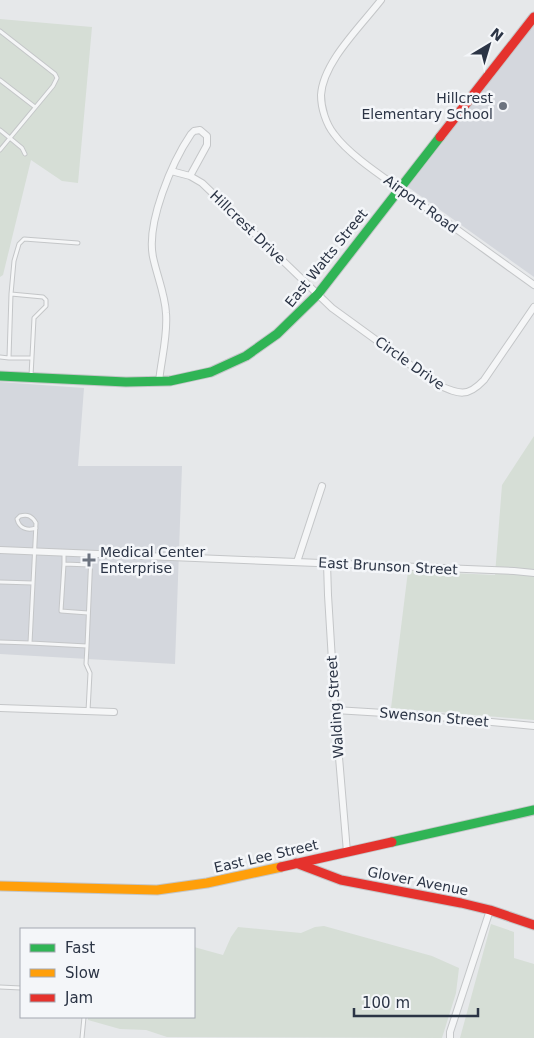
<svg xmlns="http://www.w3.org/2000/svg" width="534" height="1038" viewBox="0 0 534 1038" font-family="'DejaVu Sans',sans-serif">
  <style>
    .built { fill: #d4d7dd }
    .green { fill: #d6ded6 }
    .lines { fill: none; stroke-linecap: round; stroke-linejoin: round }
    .lane-casing { stroke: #c4c6c8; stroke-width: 5 }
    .street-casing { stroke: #c4c6c8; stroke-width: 8 }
    .fast-casing { stroke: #c4c6c8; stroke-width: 11 }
    .slow-casing { stroke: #c4c6c8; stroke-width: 11 }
    .jam-casing { stroke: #c4c6c8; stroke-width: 11 }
    .lane { stroke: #f5f6f7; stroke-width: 3 }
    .street { stroke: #f5f6f7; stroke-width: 6 }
    .fast { stroke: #30b455; stroke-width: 9 }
    .slow { stroke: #ff9f0a; stroke-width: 9 }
    .jam { stroke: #e5322d; stroke-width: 9 }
    .poi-dot { fill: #6c737f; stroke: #f4f6f9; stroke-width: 2 }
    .labels { text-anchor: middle; stroke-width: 5; stroke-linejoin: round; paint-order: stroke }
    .poi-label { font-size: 14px; fill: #2b3445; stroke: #f4f6f9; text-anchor: end }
    .street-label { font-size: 14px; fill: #2b3445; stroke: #f4f6f9 }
  </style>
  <rect width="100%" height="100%" fill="#e6e8ea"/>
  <path class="built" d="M534 25V277L408 187Z
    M0 382 84 388 78 466H182L175 664 0 654Z"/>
  <path class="green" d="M0 19 92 27 78 183 62 181 31 160 3 275 0 277Z
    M534 436V720L391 708 408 571 495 575 502 485Z
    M491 924 514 932V958L534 964V1038H460Z
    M324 926 432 956 459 968 456 993 442 1038 167 1037 146 1030 120 1029 88 1020V1017H194V947L223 955 231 937 238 927 301 933 315 927Z"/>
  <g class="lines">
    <defs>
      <path id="lane" d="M0 31 55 74 57 78 53 86 0 150
        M0 80 35 107
        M0 130 22 148 25 154
        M11 294 43 297 46 300V306L34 318 31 376
        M0 357 9 358
        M32 358H9L11 294 14 261 19 244 24 239 78 243
        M64 553V564L90 565
        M64 564 61 611 88 613
        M0 582 33 583
        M0 642 30 643 36 523C32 516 28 514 20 516L17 519C19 528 27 531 36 528
        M30 643 87 646 86 664 90 673 88 711
        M87 646 91 554
        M0 987 21 988
        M82 1038 84 1017"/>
      <path id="street" d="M381 0C361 26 323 62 321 95 321 108 326 124 334 134 350 156 385 178 407 194 450 224 492 255 534 285
        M171 171 190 176 202 183 332 308 438 385C459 394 467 398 484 380L534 307
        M159 382C161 360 168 336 166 313 165 294 157 276 153 257 146 223 172 162 191 134L194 131 200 130 207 136V145L190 176
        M0 550 514 571 534 573
        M297 562 322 486
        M327 563 328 595 335 710 347 852
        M0 708 114 712
        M335 710 417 715 534 726
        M450 1038V1032L490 910"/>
      <path id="fast" d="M0 376 126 382 170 381 211 372 246 356 277 334 318 294 440 137
        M392 842 534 810"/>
      <path id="slow" d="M0 886 157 890 207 883 281 867"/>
      <path id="jam" d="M440 137 534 17
        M296 863 341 880 461 903 490 910 534 925
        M281 867 392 842"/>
    </defs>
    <use href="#lane" class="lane-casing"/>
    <use href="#street" class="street-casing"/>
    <use href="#fast" class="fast-casing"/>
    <use href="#slow" class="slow-casing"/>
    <use href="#jam" class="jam-casing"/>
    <use href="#lane" class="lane"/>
    <use href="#street" class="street"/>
    <use href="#fast" class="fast"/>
    <use href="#slow" class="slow"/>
    <use href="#jam" class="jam"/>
  </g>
  <g class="poi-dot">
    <circle cx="503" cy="106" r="5"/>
    <path d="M86.5 552.5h5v5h5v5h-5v5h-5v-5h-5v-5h5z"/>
  </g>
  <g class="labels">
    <g class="poi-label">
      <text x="493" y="103">Hillcrest<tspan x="493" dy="16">Elementary School</tspan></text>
      <text x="100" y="557" text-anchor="start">Medical Center<tspan x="100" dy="16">Enterprise</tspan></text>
    </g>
    <g class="street-label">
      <text transform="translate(421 204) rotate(36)" y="5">Airport Road</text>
      <text transform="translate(248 227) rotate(44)" y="5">Hillcrest Drive</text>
      <text transform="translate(326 258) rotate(-51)" y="5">East Watts Street</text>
      <text transform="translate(410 363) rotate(35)" y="5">Circle Drive</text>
      <text transform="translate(388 566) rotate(3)" y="5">East Brunson Street</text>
      <text transform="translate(335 707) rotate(-94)" y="5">Walding Street</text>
      <text transform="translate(434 717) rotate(5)" y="5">Swenson Street</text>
      <text transform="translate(266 856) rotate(-13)" y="5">East Lee Street</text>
      <text transform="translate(418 881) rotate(11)" y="5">Glover Avenue</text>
    </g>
  </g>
  <rect x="20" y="928" width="175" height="90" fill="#f4f6f9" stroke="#a4a8b1"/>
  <rect x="30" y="944" width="25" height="8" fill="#30b455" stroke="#a4a8b1"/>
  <text x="65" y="953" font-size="15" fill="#2b3445">Fast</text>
  <rect x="30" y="969" width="25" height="8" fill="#ff9f0a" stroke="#a4a8b1"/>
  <text x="65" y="978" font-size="15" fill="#2b3445">Slow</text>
  <rect x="30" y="994" width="25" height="8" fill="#e5322d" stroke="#a4a8b1"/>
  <text x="65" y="1003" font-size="15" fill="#2b3445">Jam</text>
  <g transform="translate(489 45) rotate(38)" stroke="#f4f6f9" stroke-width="4" paint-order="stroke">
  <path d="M0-4L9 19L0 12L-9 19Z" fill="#2b3445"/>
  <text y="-8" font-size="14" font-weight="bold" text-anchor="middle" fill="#2b3445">N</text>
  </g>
  <path d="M354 1008v8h124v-8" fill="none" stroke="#2b3445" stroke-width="2.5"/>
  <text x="362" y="1008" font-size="15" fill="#2b3445" stroke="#f4f6f9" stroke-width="4" paint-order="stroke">100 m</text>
</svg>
